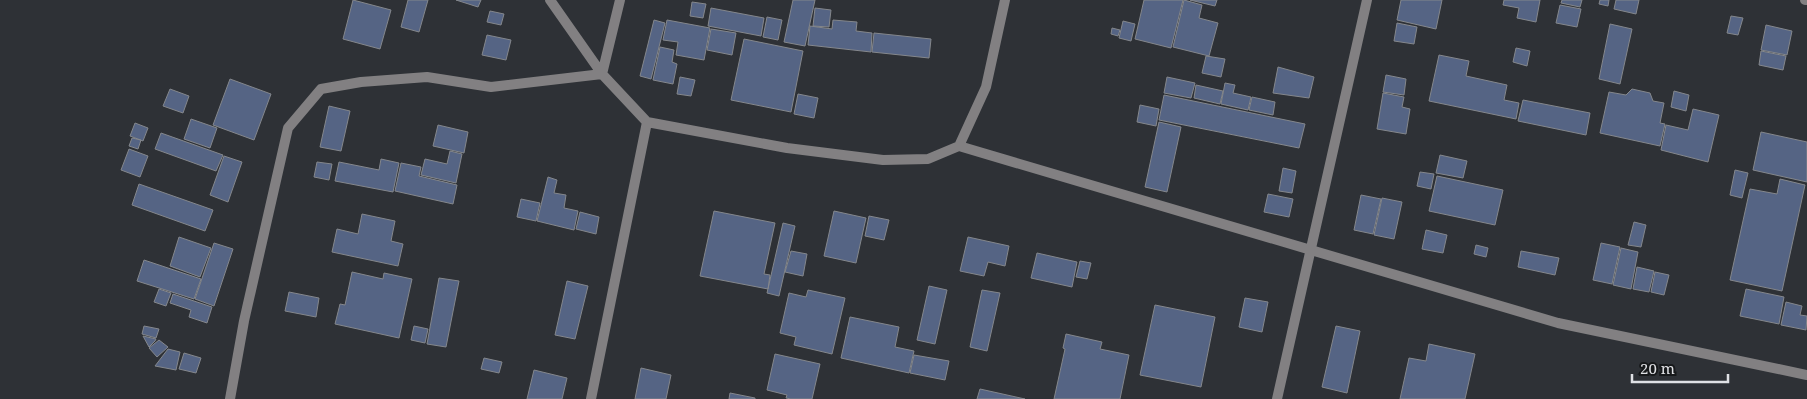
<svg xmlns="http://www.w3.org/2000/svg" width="1807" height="399" viewBox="0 0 1807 399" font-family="'Noto Serif',serif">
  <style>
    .building { fill: #556484; stroke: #84878c }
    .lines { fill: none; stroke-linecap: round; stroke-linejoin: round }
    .street { stroke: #828082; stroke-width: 10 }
  </style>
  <rect width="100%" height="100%" fill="#2e3136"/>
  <path class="building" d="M353 0 391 10 380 49 343 39Z
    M408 0H428L419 32 401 27Z
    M456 0H481L478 7Z
    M793 0H815L805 46 784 42Z
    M1144 0H1183L1171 48 1135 39Z
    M1184 0 1202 5 1199 18 1218 23 1209 56 1173 47Z
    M1190 0H1217L1215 6Z
    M1401 0H1442L1436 29 1397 20Z
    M1504 0H1540L1536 22 1517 18 1519 8 1503 5Z
    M1562 0H1582L1580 7 1561 3Z
    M1600 0H1609L1608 6 1599 4Z
    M1616 0H1639L1636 14 1614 9Z
    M692 2 706 4 703 18 690 16Z
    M1560 5 1581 9 1577 27 1556 23Z
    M711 8 764 18 761 36 708 26Z
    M815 8 831 10 829 27 813 26Z
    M490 11 504 14 501 25 487 22Z
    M1731 16 1743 18 1738 35 1727 33Z
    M767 17 782 20 778 40 763 37Z
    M654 20 665 23 651 79 640 76Z
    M667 20 710 28 704 60 676 55 678 42 663 40Z
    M833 20 857 22 856 31 872 33 871 52 808 45 810 26 832 29Z
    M1123 21 1135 24 1131 41 1119 38Z
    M1397 23 1417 27 1414 44 1394 41Z
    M1610 24 1632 29 1620 84 1599 79Z
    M1766 25 1792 31 1787 55 1761 50Z
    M1112 28 1120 30 1118 36 1111 34Z
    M711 29 736 33 732 55 707 50Z
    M874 33 931 39 929 58 872 52Z
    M487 35 511 40 506 60 482 55Z
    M744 39 803 51 791 112 731 100Z
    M660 47 674 50 672 62 677 64 673 84 653 80Z
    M1516 48 1530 51 1527 66 1513 62Z
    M1761 51 1786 56 1783 70 1759 65Z
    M1439 55 1469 61 1466 76 1507 85 1504 100 1519 103 1516 119 1429 101Z
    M1206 56 1225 59 1221 77 1202 73Z
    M1278 67 1314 77 1309 98 1273 93Z
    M1386 75 1406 79 1404 95 1383 92Z
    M680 77 695 80 691 96 677 94Z
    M1167 77 1195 83 1191 98 1164 93Z
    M230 79 271 94 254 140 213 125Z
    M1225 83 1235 85 1233 93 1251 97 1248 110 1221 104Z
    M1196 85 1223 91 1220 104 1194 98Z
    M170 89 189 96 183 113 163 106Z
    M1632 89 1650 93 1653 101 1664 103 1660 123 1665 124 1660 146 1600 133 1609 92 1626 95Z
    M1674 91 1689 95 1686 111 1671 107Z
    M1383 93 1404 97 1402 107 1410 109 1406 134 1377 129Z
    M798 94 818 98 814 118 794 114Z
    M1164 95 1305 124 1299 148 1159 120Z
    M1252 97 1275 102 1273 115 1249 110Z
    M1523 100 1590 113 1586 135 1518 121Z
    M1140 105 1159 109 1156 126 1137 122Z
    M329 106 350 111 341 151 320 147Z
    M1693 109 1719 115 1708 162 1661 150 1666 125 1688 130Z
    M191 119 217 128 210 148 184 139Z
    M1159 122 1181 127 1167 192 1145 187Z
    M135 123 148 128 143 141 130 136Z
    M438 125 468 132 464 153 433 146Z
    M1761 132 1807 142V182L1753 170Z
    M161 133 223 155 216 171 155 149Z
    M132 138 141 140 138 149 129 146Z
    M129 149 148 156 140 177 121 170Z
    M450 151 462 154 456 183 421 175 425 159 447 164Z
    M1440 155 1467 161 1463 178 1436 173Z
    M224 156 242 162 228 202 210 195Z
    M381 159 399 163 393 192 335 181 339 162 379 170Z
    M317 162 332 164 329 180 314 177Z
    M401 163 421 167 419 176 457 185 453 204 395 191Z
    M1283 168 1296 171 1292 193 1279 191Z
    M1735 170 1748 173 1742 198 1730 195Z
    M1420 172 1434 174 1431 189 1417 186Z
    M1437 176 1503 190 1495 225 1429 211Z
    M548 177 557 180 554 193 566 195 564 208 578 211 574 230 537 221Z
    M1780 179 1805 185 1782 291 1730 280 1750 189 1777 194Z
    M139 184 213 210 205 231 132 205Z
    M1268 194 1293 199 1289 217 1264 212Z
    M1361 195 1381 199 1373 234 1354 230Z
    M1382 198 1402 202 1394 239 1374 235Z
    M521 199 540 203 536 221 517 217Z
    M714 211 775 223 764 274 770 275 768 289 700 276Z
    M834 211 866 218 856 263 824 256Z
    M580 212 599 217 596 234 576 229Z
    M362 214 395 221 391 241 403 244 398 266 332 252 337 229 358 234Z
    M869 216 889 220 884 240 865 236Z
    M1634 222 1646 225 1641 247 1628 245Z
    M783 223 795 226 779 296 767 293Z
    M1426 230 1447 235 1443 253 1422 249Z
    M179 237 211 248 200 277 170 266Z
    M968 237 1009 246 1005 266 988 262 984 276 960 271Z
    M214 243 233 249 214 306 195 299Z
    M1601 243 1620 247 1612 284 1593 280Z
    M1476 245 1488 248 1486 257 1474 254Z
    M1621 248 1638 252 1631 289 1613 285Z
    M791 251 807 254 803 276 785 272Z
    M1521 251 1559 258 1555 275 1518 267Z
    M1037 253 1077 262 1072 287 1031 278Z
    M144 260 201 279 194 299 137 281Z
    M1080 261 1091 263 1087 279 1076 277Z
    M1637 267 1654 271 1649 292 1633 289Z
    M352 272 383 279 384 273 412 279 399 338 335 324 340 304 345 305Z
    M1655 272 1669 275 1664 295 1651 292Z
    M439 278 459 281 446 347 427 344Z
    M567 281 588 286 575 339 555 335Z
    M929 286 947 290 935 344 917 340Z
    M159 289 171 293 166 306 154 302Z
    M1746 289 1784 297 1779 324 1740 316Z
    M808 290 845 298 832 354 794 345 796 337 780 333 789 293 806 297Z
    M982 290 1000 293 987 351 970 347Z
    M289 292 319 298 316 317 285 311Z
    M173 294 212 307 207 323 189 317 191 310 170 303Z
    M1245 298 1268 302 1262 332 1239 327Z
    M1786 302 1802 306 1800 315 1807 316 1806 330 1781 325Z
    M1155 305 1215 317 1201 387 1140 375Z
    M850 317 899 327 895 347 914 351 909 373 841 358Z
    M144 326 159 329 156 338 142 334Z
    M414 326 428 329 425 343 411 340Z
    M1336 326 1360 331 1347 393 1322 387Z
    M1066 334 1102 342 1100 349 1129 355 1120 399H1054L1065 349 1063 348Z
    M143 336 156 339 155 341 149 347Z
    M159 340 168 347 157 357 149 348Z
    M1429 344 1475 354 1465 399H1400L1409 358 1426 361Z
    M168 349 180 352 176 370 155 366Z
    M184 353 201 358 196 373 179 369Z
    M775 354 820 364 812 399H791L786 398 787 395 767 390Z
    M914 355 949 361 945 380 910 373Z
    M484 358 502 362 499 373 481 369Z
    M641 368 671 375 666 399H635Z
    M534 370 567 378 562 399H527Z
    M980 389 1025 399H977Z
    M730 393 755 398V399H729Z"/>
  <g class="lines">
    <path class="street" d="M550 0 602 74 647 122 787 148 883 160 928 159 959 146 1558 323 1807 375
      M1805 0H1807
      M602 74 620 0
      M959 146 986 87 1005 0
      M230 399 244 321 288 128 321 89 361 82 427 77 491 87 602 74
      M591 399 647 122
      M1277 399 1367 0"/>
  </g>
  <path d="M1632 374v8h96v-8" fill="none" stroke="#e0e1e5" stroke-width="2.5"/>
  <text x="1640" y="374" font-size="15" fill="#e0e1e5" stroke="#17191b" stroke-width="4" paint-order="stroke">20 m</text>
</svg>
